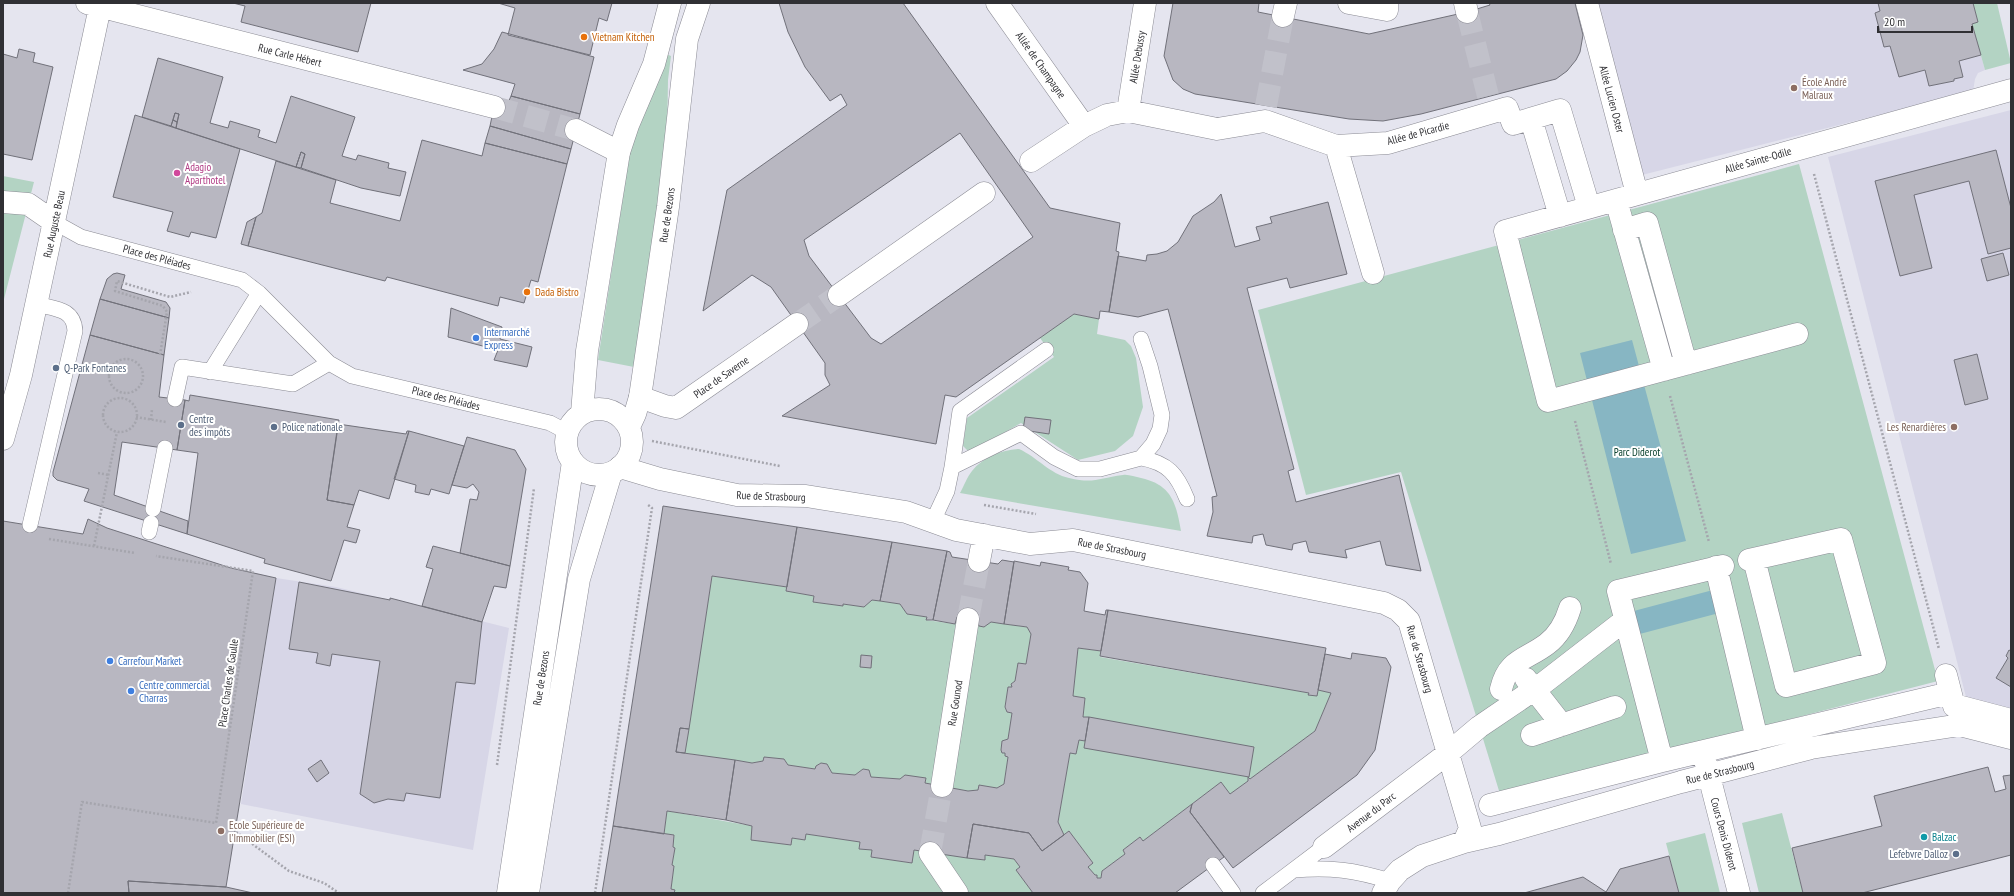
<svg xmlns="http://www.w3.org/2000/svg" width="2014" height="896" viewBox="0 0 2014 896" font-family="'PT Sans Narrow',sans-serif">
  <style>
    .built { fill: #d7d6e7 }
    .green { fill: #b3d3c3 }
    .water { fill: #87b6c3 }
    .building { fill: #b8b7c1; stroke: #71717a; fill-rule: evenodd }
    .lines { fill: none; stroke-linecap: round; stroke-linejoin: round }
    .street-tunnel { stroke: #c1c1ca; stroke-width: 22; stroke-dasharray: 22 11; stroke-linecap: butt }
    .lane-casing { stroke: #8b8b94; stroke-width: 16 }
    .street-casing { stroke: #8b8b94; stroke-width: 23 }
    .secondary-casing { stroke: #8b8b94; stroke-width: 23 }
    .path { stroke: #a5a5ad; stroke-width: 2.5; stroke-dasharray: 2 2; stroke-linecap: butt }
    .lane { stroke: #fff; stroke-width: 15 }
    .street { stroke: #fff; stroke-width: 22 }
    .secondary { stroke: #fff; stroke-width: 22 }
    .food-dot { fill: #e8710a; stroke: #fff; stroke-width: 1.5 }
    .education-dot { fill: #8d6e63; stroke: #fff; stroke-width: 1.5 }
    .hotel-dot { fill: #d1479c; stroke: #fff; stroke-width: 1.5 }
    .shop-dot { fill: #3f7fe0; stroke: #fff; stroke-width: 1.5 }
    .service-dot { fill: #5c6f8a; stroke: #fff; stroke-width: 1.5 }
    .culture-dot { fill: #0f9aa8; stroke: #fff; stroke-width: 1.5 }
    .labels { text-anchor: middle; stroke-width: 4; stroke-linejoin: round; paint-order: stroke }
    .food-label { font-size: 11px; fill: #c56008; stroke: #fff; text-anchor: start }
    .street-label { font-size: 11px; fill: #303034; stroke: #fff }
    .education-label { font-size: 11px; fill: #785e54; stroke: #fff; text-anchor: start }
    .hotel-label { font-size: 11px; fill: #b23c85; stroke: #fff; text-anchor: start }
    .shop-label { font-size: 11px; fill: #366cbe; stroke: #fff; text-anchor: start }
    .service-label { font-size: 11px; fill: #4e5e75; stroke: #fff; text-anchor: start }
    .park-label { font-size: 11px; fill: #013a26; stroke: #fff }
    .culture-label { font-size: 11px; fill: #0d838f; stroke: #fff; text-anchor: start }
  </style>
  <rect width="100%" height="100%" fill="#e5e5ef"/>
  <path class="built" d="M1595 3H1973L1978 22 1972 24 1985 70 1978 73 1975 79 1973 91 1638 176Z
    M2011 110V711L1966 697 1828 157Z
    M276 578 336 587 390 600V598L509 628 473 850 241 804Z"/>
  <path class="green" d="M1973 3H1997L2011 63 1985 70 1972 24 1978 22Z
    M666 54 671 56 668 80 667 141 634 367 598 360 630 151Z
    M1799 164 1938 681 1500 794 1401 472 1306 495 1258 310Z
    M3 176 34 182 3 303Z
    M1074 314 1099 319 1097 334 1125 340 1131 346 1136 358 1143 407 1133 436 1115 451 1078 460 1021 423 974 450 971 452 967 450 963 446 967 418 1054 357 1040 338Z
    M1019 449C1037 457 1050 474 1069 478 1094 484 1099 478 1123 475 1128 474 1135 477 1141 478 1172 485 1176 503 1181 531L960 493C964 486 967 477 972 471 983 457 1002 450 1019 449Z
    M712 576 787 587 786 591 814 596 813 602 843 606V604L864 607 872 600 900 604 907 614 927 617 926 620 955 624 957 617 984 627 991 622 1027 627 1031 634 1026 664 1018 663 1015 681 1011 684 1012 687H1008L1005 707 1007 712 1012 713 1008 739 1002 741 1001 750 1005 753V756L1008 757 1004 784 997 788 979 785 978 790 968 791 925 783 926 778 900 779 871 777 869 770 863 769 855 775 832 773 827 764 820 763 815 769 788 765 784 759 764 757 763 761 752 763 685 753Z
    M1078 648 1101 651 1100 657 1309 693V695L1317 696 1318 690 1331 693 1315 731 1250 779 1249 778 1248 781 1230 794 1221 782 1143 841 1140 837 1123 850 1125 854 1102 871 1101 878H1097L1088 867 1093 863 1069 831 1064 835 1058 822 1070 753H1076L1079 740 1085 741 1089 718 1083 717 1085 698 1073 696Z
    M667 811 752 826V840L791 845 792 838 805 840 806 834 860 842 859 849 872 850 871 857 911 863 914 850 984 860 985 855 1014 859 1020 867 1016 870 1033 893H674L675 890 671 889 674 866 672 865 675 848 673 847 674 835 664 834Z
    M1782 813 1803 893H1759L1742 823Z
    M1705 833 1720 893H1679L1666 843Z"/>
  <path class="water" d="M1632 340 1686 541 1631 554 1580 353Z
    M1713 590 1719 613 1636 635 1630 612Z"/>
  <path class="building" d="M233 3H371L358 52 241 22 245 6Z
    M498 3H612L607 21 599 18 590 55 508 35 515 8Z
    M779 3H903L1050 208 1120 223 1116 251 1119 252 1109 312 1100 311 1099 319 1074 314 956 397 945 395 936 444 782 416 830 385 825 375V363L771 287 752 275 703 311 727 190 847 105 841 94 830 101 805 67 788 32ZM960 133 1033 237 881 344 871 338 809 256 804 240Z
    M1173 3H1259L1258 12 1369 34 1467 12 1490 5 1489 3H1575L1583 35 1580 52 1576 60 1567 71 1556 79 1421 114 1383 121 1349 119 1195 94 1183 89 1173 80 1164 56Z
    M1878 3H1973L1978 22 1972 24 1981 55 1959 61 1963 77 1954 79V81L1929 86 1925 70 1899 77 1890 46 1884 47 1875 13 1880 11Z
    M502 32 594 57 580 114 511 96 515 84 463 70 482 64 494 49Z
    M19 49 35 53 33 62 53 67 32 160 3 154V54L17 58Z
    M158 58 223 77 210 123 228 128 230 121 260 130 258 137 276 143 291 96 355 117 342 156 356 160 358 155 389 163 388 168 406 172 400 196 361 188 301 168 305 154 301 152 296 167 176 128 179 114 175 113 171 126 142 117Z
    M511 96 580 114 571 149 490 126 494 107 505 110Z
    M175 113 179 114 177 122 173 120Z
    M135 115 240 149 216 238 191 232 189 237 167 231 173 212 113 197Z
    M173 120 177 122 176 128 171 126Z
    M490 126 571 149 567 164 485 143Z
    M422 140 482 156 485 143 567 164 538 282 531 280 524 303 500 297 498 306 387 277 385 281 248 246 256 217 262 213 276 161 336 180 330 203 400 221Z
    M1996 150 2011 208V248L1988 254 1969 181 1914 195 1932 268 1900 276 1875 181Z
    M301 152 305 154 301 168 296 167Z
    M1221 194 1235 247 1260 240 1256 227 1272 223 1270 217 1328 202 1347 274 1290 288 1287 278 1247 288 1294 469 1288 471 1296 502 1399 475 1421 571 1386 565 1380 541 1345 550 1347 558 1309 552 1306 541 1293 544 1292 550 1266 545 1263 534 1253 536 1252 543 1207 536 1213 512 1212 497 1217 496 1168 309 1138 317 1109 312 1118 256 1146 261 1147 255 1157 254 1167 251 1178 242 1193 216 1214 202Z
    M256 217 248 246 241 244 247 222Z
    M2003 253 2009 275 1987 281 1981 259Z
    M117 273 125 275 121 289 166 302 170 308 169 318 100 299 107 279 113 274Z
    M100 299 169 318 164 355 90 335Z
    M451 308 502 327 500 339 532 347 527 367 494 360 498 350 448 337Z
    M90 335 164 355 159 397 185 400 177 450 122 442 114 495 188 521 187 534 84 501 89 489 57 480 53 476V472Z
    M1977 354 1988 399 1965 405 1954 360Z
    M190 395 339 420 327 500 354 505 347 527 360 530 356 543 344 540 331 581 264 563 265 559 187 534 198 453 177 450 185 400 189 401Z
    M1025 417 1051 420 1049 434 1023 430Z
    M338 424 406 434 407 431H409L389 499 359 490 354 505 327 500Z
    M409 431 464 446 449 494 431 489 429 495 415 492 416 485 394 479Z
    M467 437 515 450 526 469 510 566 460 553 470 499 477 500 479 492 473 484 467 488 452 485Z
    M663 506 797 527 787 587 712 576 689 729 680 728 676 752 735 760 726 820 667 811 664 834 613 826Z
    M88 519 107 528 231 568 276 578 226 887 128 881 129 893H3V521L83 534Z
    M797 527 892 542 880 601 872 600 864 607 843 604V606L813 602 814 596 786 591Z
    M892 542 947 551 933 620H926L927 617 907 614 900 604 880 601Z
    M433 546 510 566 506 588 494 586 482 622 422 606 433 569 426 567Z
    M947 551 950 552 952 557 998 564 1002 560 1014 562 1004 624 991 622 984 627 979 626 976 620 957 617 955 624 933 620Z
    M1014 561 1040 566 1041 562 1069 567 1068 570 1080 572 1088 583 1084 611 1105 615 1106 610H1108L1101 651 1078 648 1073 696 1085 698 1083 717H1089L1085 741 1079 740 1076 754 1070 753 1058 822 1064 835 1042 851 1029 833 973 824 967 858 914 850 912 863 871 857 872 850 859 849 860 842 806 834 805 840 792 838 791 845 751 840 752 826 726 820 735 760 752 763 763 761 764 757 784 759 788 765 815 769 816 766 821 763 827 764 832 773 855 775 863 769 869 770 871 777 900 779 905 775 926 778 925 783 968 791 978 790 979 785 997 788 1004 784 1008 757 1005 756V753H1002L1001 750 1002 741 1008 739 1012 713 1007 712 1005 707 1008 687H1012L1011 684 1015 681 1018 663 1026 664 1031 634 1027 627 1004 624Z
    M299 582 390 600V598L482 622 475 684 456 682 440 798 406 793 404 801 388 799 374 803 360 794 380 661 332 654 330 666 316 663 318 653 289 649Z
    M1108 610 1326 648 1317 696 1308 695 1309 693 1100 656Z
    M2009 650 2011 651V687L1996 678 2008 658 2006 656Z
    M1352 653 1386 658 1391 667 1375 750 1357 775 1233 868 1190 812 1192 804 1221 782 1230 794 1248 781V777L1250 779 1315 731 1331 693 1318 690 1325 654 1351 659Z
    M861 655 872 656 871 668 860 667Z
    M1089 717 1254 747 1249 777 1084 748Z
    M680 728 689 729 685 753 676 752Z
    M321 760 329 773 317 782 308 769Z
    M1988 767 1995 792 2006 789 2003 776 2011 775V855L1862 893H1803L1792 848 1882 826 1874 796Z
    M1192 804 1190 812 1224 857 1175 893H1033L1016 870 1020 867 1014 859 985 855V860L967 858 973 824 1029 833 1042 851 1069 831 1093 863 1088 867 1095 875H1097V878H1101L1102 871 1125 854 1123 850 1140 837 1143 841Z
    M613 826 674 835 673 847 675 848 672 865 674 866 671 889 675 890 674 893H602Z
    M1669 856 1679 893H1524L1583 877 1606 892 1620 869Z
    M128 881 226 887 253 893H129Z"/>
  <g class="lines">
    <path class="street-tunnel" d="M1467 12 1488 96
      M1266 106 1283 16
      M494 107 576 130
      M797 324 839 295
      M968 619 979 561
      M930 853 942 786"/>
    <defs>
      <path id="lane" d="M54 222 81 237 242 280 259 293 329 363 352 376 550 423 567 432
        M210 372 259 293
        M175 399 182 367 293 384 329 363
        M1141 458C1168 463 1177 474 1187 499
        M952 467 960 411 1046 350
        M153 509 165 448
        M933 521 947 491 952 467 1021 433 1054 457 1078 469H1100L1141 458 1153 444 1160 429 1162 415 1150 366 1141 339
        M30 525 75 331C74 308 54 309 36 304
        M149 532 151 523
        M1213 865 1233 893
        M1294 870C1331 867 1354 870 1390 881
        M1263 893 1324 847"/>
      <path id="street" d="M87 3 494 107
        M997 3 1084 126
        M1349 3 1387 10V3
        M1465 3 1467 12
        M1587 3 1637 194
        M1283 16 1286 3
        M1128 111 1145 3
        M1531 119 1560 216
        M576 130 619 152
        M1336 146 1373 273
        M1031 161 1084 126 1107 115 1128 111 1217 129 1265 121 1336 146 1388 143 1507 108 1513 124 1560 110 1589 207
        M1616 200 1664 370
        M3 202 28 204 54 222
        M1624 230 1647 223 1686 364
        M839 295 984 193
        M1797 334 1548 401 1505 231 2011 90
        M640 397 665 406 676 408 797 324
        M3 439 21 375 100 7
        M620 467 660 479 737 495 806 496 906 512 956 530 1030 544 1073 540 1384 603 1398 610 1409 621 1470 828 1464 842
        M1749 560 1841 539 1875 663 1786 686 1754 559
        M979 561 984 535
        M1716 567 1757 739
        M1946 675 1954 706
        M1526 679 1562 725
        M1501 689C1508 659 1526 660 1547 644 1559 635 1566 621 1570 608
        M1954 705 2011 720
        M1532 735 1615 707
        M1705 760 1739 893
        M1662 761 1618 591 1723 566
        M942 786 968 619
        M1490 805 1662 761 1950 693
        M1324 847 1447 754 1479 727 1541 685 1625 620
        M930 853 957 893
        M1383 893 1390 881 1400 870 1422 856 1464 842 1499 834 1681 782 1811 748 1960 725 2011 738"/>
      <path id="secondary" d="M566 442a33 33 0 1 1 66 0a33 33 0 1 1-66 0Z
        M582 413 587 351 619 152 628 125 654 64 670 3
        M629 427 635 414 640 397 668 207 687 39 699 3
        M508 893 573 462
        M528 893 579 579 611 473"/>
    </defs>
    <use href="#lane" class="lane-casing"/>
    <use href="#street" class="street-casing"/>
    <use href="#secondary" class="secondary-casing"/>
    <path class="path" d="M1814 174 1939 649
      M160 355 167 312 163 306 160 305 115 291 117 281 170 297 191 292
      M109 376a17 17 0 1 1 34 0a17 17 0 1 1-34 0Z
      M1670 396 1709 542
      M103 415a17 17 0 1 1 34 0a17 17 0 1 1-34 0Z
      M136 417 166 422
      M151 420 152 409
      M1575 421 1611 564
      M652 441 780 466
      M98 473 109 475
      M984 505 1036 514
      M49 539 135 553
      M94 546 117 432
      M497 765 534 488
      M236 832 289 871 324 883 339 893
      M68 893 82 802 216 823 253 571 156 556
      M595 893 652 508 648 505"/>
    <use href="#lane" class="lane"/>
    <use href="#street" class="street"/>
    <use href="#secondary" class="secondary"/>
  </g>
  <g class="food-dot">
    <circle cx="584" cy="37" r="4"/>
    <circle cx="527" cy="292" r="4"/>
  </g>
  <g class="education-dot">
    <circle cx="1794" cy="88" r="4"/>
    <circle cx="1954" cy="427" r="4"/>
    <circle cx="221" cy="831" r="4"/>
  </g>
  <circle class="hotel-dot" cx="177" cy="173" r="4"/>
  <g class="shop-dot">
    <circle cx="476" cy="338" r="4"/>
    <circle cx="110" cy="661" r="4"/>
    <circle cx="131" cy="691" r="4"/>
  </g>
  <g class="service-dot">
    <circle cx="56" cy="368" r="4"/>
    <circle cx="181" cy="425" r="4"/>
    <circle cx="274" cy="427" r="4"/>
    <circle cx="1956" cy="854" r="4"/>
  </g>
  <circle class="culture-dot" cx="1924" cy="837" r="4"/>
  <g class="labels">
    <g class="food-label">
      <text x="592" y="41">Vietnam Kitchen</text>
      <text x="535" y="296">Dada Bistro</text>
    </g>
    <g class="street-label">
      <text transform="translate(290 55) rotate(14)" y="4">Rue Carle Hébert</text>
      <text transform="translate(1137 57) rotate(-81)" y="4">Allée Debussy</text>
      <text transform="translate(1041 65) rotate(55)" y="4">Allée de Champagne</text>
      <text transform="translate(1612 99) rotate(75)" y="4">Allée Lucien Oster</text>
      <text transform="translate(1418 133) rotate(-15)" y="4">Allée de Picardie</text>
      <text transform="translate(1758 160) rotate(-16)" y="4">Allée Sainte-Odile</text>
      <text transform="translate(667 215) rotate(-82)" y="4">Rue de Bezons</text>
      <text transform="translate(54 224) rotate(-78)" y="4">Rue Auguste Beau</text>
      <text transform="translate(157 257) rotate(15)" y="4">Place des Pléiades</text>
      <text transform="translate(721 377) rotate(-35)" y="4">Place de Saverne</text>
      <text transform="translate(446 398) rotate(14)" y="4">Place des Pléiades</text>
      <text transform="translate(771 496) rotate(2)" y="4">Rue de Strasbourg</text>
      <text transform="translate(1112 548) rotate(11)" y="4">Rue de Strasbourg</text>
      <text transform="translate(1420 659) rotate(74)" y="4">Rue de Strasbourg</text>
      <text transform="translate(541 678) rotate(-81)" y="4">Rue de Bezons</text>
      <text transform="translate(228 683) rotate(-82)" y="4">Place Charles de Gaulle</text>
      <text transform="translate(955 703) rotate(-81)" y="4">Rue Gounod</text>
      <text transform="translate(1720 772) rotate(-14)" y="4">Rue de Strasbourg</text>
      <text transform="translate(1371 812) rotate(-37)" y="4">Avenue du Parc</text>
      <text transform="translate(1724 834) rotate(75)" y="4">Cours Denis Diderot</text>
    </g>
    <g class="education-label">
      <text x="1802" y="86">École André<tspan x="1802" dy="13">Malraux</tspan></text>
      <text x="1946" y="431" text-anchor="end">Les Renardières</text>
      <text x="229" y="829">Ecole Supérieure de<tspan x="229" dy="13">l'Immobilier (ESI)</tspan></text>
    </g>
    <g class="hotel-label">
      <text x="185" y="171">Adagio<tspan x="185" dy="13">Aparthotel</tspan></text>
    </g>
    <g class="shop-label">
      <text x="484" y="336">Intermarché<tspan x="484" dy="13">Express</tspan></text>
      <text x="118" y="665">Carrefour Market</text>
      <text x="139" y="689">Centre commercial<tspan x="139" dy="13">Charras</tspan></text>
    </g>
    <g class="service-label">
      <text x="64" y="372">Q-Park Fontanes</text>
      <text x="189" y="423">Centre<tspan x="189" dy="13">des impôts</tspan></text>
      <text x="282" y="431">Police nationale</text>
      <text x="1948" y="858" text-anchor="end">Lefebvre Dalloz</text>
    </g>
    <g class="park-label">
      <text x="1637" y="456">Parc Diderot</text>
    </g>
    <g class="culture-label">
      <text x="1932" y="841">Balzac</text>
    </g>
  </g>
  <rect width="2014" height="896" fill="none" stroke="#303034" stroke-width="8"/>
  <path d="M1878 26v6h94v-6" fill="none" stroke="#303034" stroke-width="2"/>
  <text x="1884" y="26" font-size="12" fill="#303034" stroke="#ffffff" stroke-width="3" paint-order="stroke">20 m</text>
</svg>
